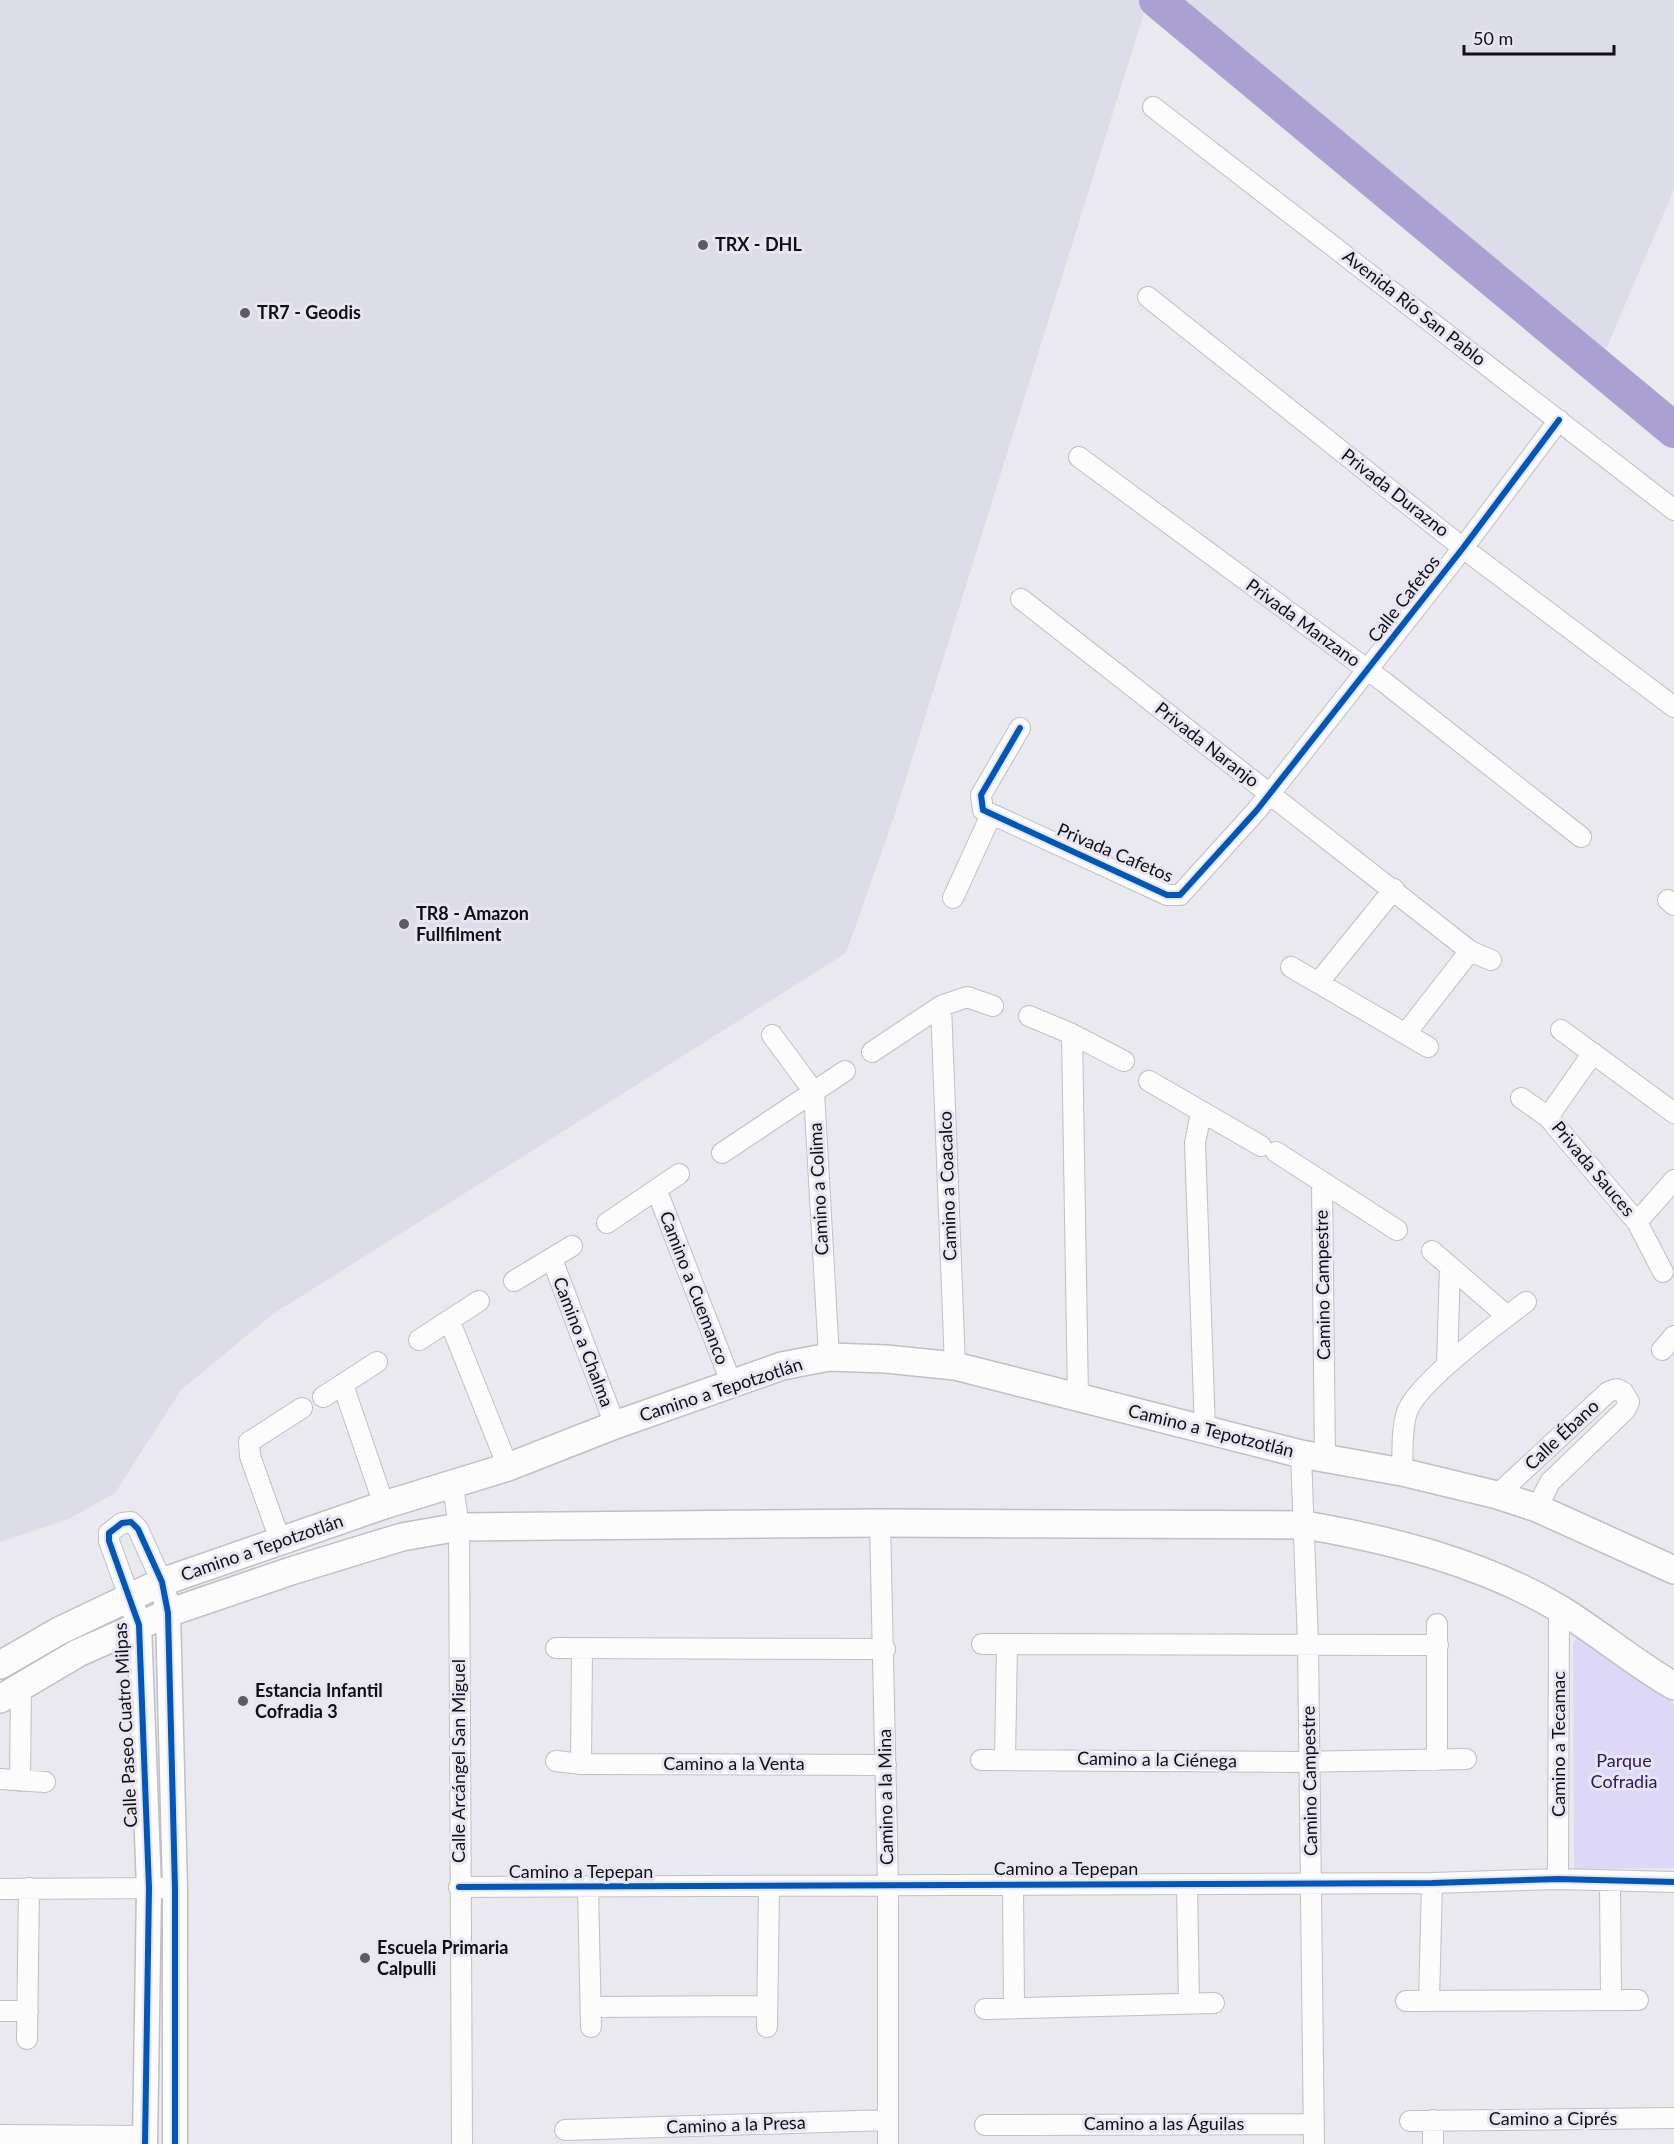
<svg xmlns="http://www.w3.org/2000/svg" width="1674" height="2144" viewBox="0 0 1674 2144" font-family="Lato,sans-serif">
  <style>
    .built { fill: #dddce9 }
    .green { fill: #ddd8f7 }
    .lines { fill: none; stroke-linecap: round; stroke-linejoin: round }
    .river { stroke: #aaa1d2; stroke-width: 36 }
    .minor-casing { stroke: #bfbfc4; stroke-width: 22 }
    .tertiary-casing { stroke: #bfbfc4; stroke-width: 27 }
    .secondary-casing { stroke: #bfbfc4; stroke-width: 30 }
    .minor { stroke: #fcfcfd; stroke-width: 20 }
    .tertiary { stroke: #fcfcfd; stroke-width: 24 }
    .secondary { stroke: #fcfcfd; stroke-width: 27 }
    .cycleway-casing { stroke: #e7e6f2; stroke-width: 10 }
    .cycleway { stroke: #0057b8; stroke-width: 6 }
    .poi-dot { fill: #5c5b60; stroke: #e7e6f2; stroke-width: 2 }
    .labels { text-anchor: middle; stroke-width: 6; stroke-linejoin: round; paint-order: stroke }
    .poi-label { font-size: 18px; font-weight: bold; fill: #100f13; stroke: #e7e6f2; text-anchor: start }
    .street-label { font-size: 18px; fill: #100f13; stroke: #e7e6f2 }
    .park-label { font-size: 18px; fill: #301464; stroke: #e7e6f2 }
  </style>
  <rect width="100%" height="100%" fill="#e9e9ef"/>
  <path class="built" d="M0 0H1148L894 817 846 953 273 1314 181 1390 115 1493 69 1519 0 1542Z
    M1174 0H1674V189L1605 352Z"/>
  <path class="green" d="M1580 1637 1594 1643 1674 1704V1868L1574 1869 1573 1644 1576 1638Z"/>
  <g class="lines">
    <path class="river" d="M1157 0 1674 430"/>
    <defs>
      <path id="minor" d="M1153 107 1674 510
        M1148 297 1463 548 1674 707
        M1079 457 1384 682 1581 837
        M1021 599 1470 951 1491 960
        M1020 728 981 795 983 810 1167 895H1180L1257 810 1463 548 1559 420
        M953 898 991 815
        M1668 900 1674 905
        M1291 967 1428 1047
        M1318 983 1394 889
        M941 1006 955 1366
        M1029 1016 1072 1034 1124 1061
        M1561 1030 1674 1113
        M1406 1033 1470 951
        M1072 1034 1078 1398
        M772 1035 814 1092 829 1357
        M872 1052 941 1006 967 997 993 1006
        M1149 1081 1261 1146
        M1521 1098 1548 1117 1637 1222 1663 1272
        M1201 1113 1195 1143 1205 1430
        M1548 1117 1593 1053
        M1276 1152 1397 1230
        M722 1153 845 1071
        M1322 1182 1325 1459
        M657 1191 732 1385
        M1637 1222 1674 1180
        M607 1223 679 1174
        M1432 1251 1507 1316
        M552 1259 615 1425
        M514 1281 572 1246
        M450 1322 508 1467
        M419 1340 479 1301
        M1662 1350 1674 1336
        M1447 1365 1450 1267
        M343 1385 384 1505
        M323 1397 377 1362
        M1301 1454 1308 1644 1314 2144
        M1402 1472C1403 1453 1401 1431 1407 1412 1417 1383 1499 1322 1526 1302
        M453 1486 459 1527 462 2144
        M1497 1495 1608 1392 1617 1389 1623 1392 1629 1402 1625 1410 1550 1482 1537 1508
        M880 1523 888 1885V2144
        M281 1543 250 1456 249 1442 302 1408
        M130 1599 109 1541V1533L122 1523 131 1522 138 1529 162 1582
        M982 1644 1438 1645
        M556 1648 885 1649
        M1005 1759 1007 1644
        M981 1760 1293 1762 1466 1759
        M1437 1760V1624
        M556 1761 581 1764 886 1765
        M581 1764 582 1648
        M0 1779 45 1782
        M20 1781 21 1687
        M1558 1879 1559 1609
        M1610 1882 1611 2000
        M1187 1884 1189 2004
        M1013 1885 1014 2007
        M459 1887 1432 1883 1558 1879 1674 1882
        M588 1887 591 2027
        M0 1889 164 1888
        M1429 2000 1432 1883
        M1406 2001 1638 2000
        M591 2007 767 2006
        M985 2009 1214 2003
        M0 2011H28
        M767 2027 769 1887
        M27 2039 29 1888
        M1433 2120V2144
        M1410 2121 1674 2118
        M985 2125 1314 2124
        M565 2130 888 2120
        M0 2135 145 2136"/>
      <path id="tertiary" d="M162 1582 168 1613 175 1889V2144
        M134 1610 139 1625 149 1888 145 2144"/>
      <path id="secondary" d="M0 1665 59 1631 162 1582 384 1505 508 1467 615 1425 782 1366 829 1357 886 1359 955 1366 1301 1454 1402 1472 1497 1495 1537 1508 1674 1570
        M0 1699 78 1653 168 1613 291 1571 402 1537 459 1527 880 1523 1305 1525C1392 1540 1483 1563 1560 1609 1599 1633 1634 1663 1674 1686"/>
    </defs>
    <use href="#minor" class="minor-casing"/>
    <use href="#tertiary" class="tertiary-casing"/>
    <use href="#secondary" class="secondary-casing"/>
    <use href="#minor" class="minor"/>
    <use href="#tertiary" class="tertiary"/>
    <use href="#secondary" class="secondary"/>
    <defs>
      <path id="cycleway" d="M1020 728 981 795 983 810 1167 895H1180L1257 810 1463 548 1559 420
        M459 1887 1432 1883 1558 1879 1674 1882
        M145 2144 149 1888 139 1625 109 1541V1533L122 1523 131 1522 138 1529 162 1582 168 1613 175 1889V2144"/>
    </defs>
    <use href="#cycleway" class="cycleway-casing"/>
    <use href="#cycleway" class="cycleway"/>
  </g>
  <g class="poi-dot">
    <circle cx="703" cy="245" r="6"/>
    <circle cx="245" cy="313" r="6"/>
    <circle cx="404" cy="924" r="6"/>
    <circle cx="243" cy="1701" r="6"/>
    <circle cx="365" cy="1958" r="6"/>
  </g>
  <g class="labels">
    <g class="poi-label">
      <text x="715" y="251">TRX - DHL</text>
      <text x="257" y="319">TR7 - Geodis</text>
      <text x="416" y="920">TR8 - Amazon<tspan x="416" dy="21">Fullfilment</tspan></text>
      <text x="255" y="1697">Estancia Infantil<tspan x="255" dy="21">Cofradia 3</tspan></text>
      <text x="377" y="1954">Escuela Primaria<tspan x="377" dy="21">Calpulli</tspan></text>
    </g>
    <g class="street-label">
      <text transform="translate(1414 308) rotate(38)" y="6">Avenida Río San Pablo</text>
      <text transform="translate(1395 493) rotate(38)" y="6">Privada Durazno</text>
      <text transform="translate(1404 599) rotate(-52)" y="6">Calle Cafetos</text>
      <text transform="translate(1303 623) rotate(36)" y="6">Privada Manzano</text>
      <text transform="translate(1207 745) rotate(38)" y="6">Privada Naranjo</text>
      <text transform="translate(1115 853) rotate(23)" y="6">Privada Cafetos</text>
      <text transform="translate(1593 1169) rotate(50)" y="6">Privada Sauces</text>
      <text transform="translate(948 1186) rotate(-92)" y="6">Camino a Coacalco</text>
      <text transform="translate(819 1189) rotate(-93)" y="6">Camino a Colima</text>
      <text transform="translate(1323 1285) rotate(-91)" y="6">Camino Campestre</text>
      <text transform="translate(694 1288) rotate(69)" y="6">Camino a Cuemanco</text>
      <text transform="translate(583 1342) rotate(69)" y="6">Camino a Chalma</text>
      <text transform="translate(721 1390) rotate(-18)" y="6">Camino a Tepotzotlán</text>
      <text transform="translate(1211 1431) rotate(14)" y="6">Camino a Tepotzotlán</text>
      <text transform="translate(1562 1435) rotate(-43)" y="6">Calle Ébano</text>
      <text transform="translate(262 1548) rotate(-19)" y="6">Camino a Tepotzotlán</text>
      <text transform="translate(126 1725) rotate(-93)" y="6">Calle Paseo Cuatro Milpas</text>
      <text transform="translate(1559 1744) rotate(-90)" y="6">Camino a Tecamac</text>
      <text transform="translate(1157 1760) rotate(1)" y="6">Camino a la Ciénega</text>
      <text transform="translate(459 1761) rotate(-90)" y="6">Calle Arcángel San Miguel</text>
      <text x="734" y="1770">Camino a la Venta</text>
      <text transform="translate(1310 1781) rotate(-91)" y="6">Camino Campestre</text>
      <text transform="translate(886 1797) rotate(-91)" y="6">Camino a la Mina</text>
      <text x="1066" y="1875">Camino a Tepepan</text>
      <text x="581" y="1878">Camino a Tepepan</text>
      <text x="1553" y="2125">Camino a Ciprés</text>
      <text x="1164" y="2130">Camino a las Águilas</text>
      <text transform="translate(736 2125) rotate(-2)" y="6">Camino a la Presa</text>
    </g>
    <g class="park-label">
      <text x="1624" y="1767">Parque<tspan x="1624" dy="21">Cofradia</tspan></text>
    </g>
  </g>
  <path d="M1464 45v9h150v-9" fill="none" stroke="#100f13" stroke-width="3"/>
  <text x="1473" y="45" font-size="18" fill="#100f13" stroke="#e7e6f2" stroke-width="4.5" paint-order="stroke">50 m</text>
</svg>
